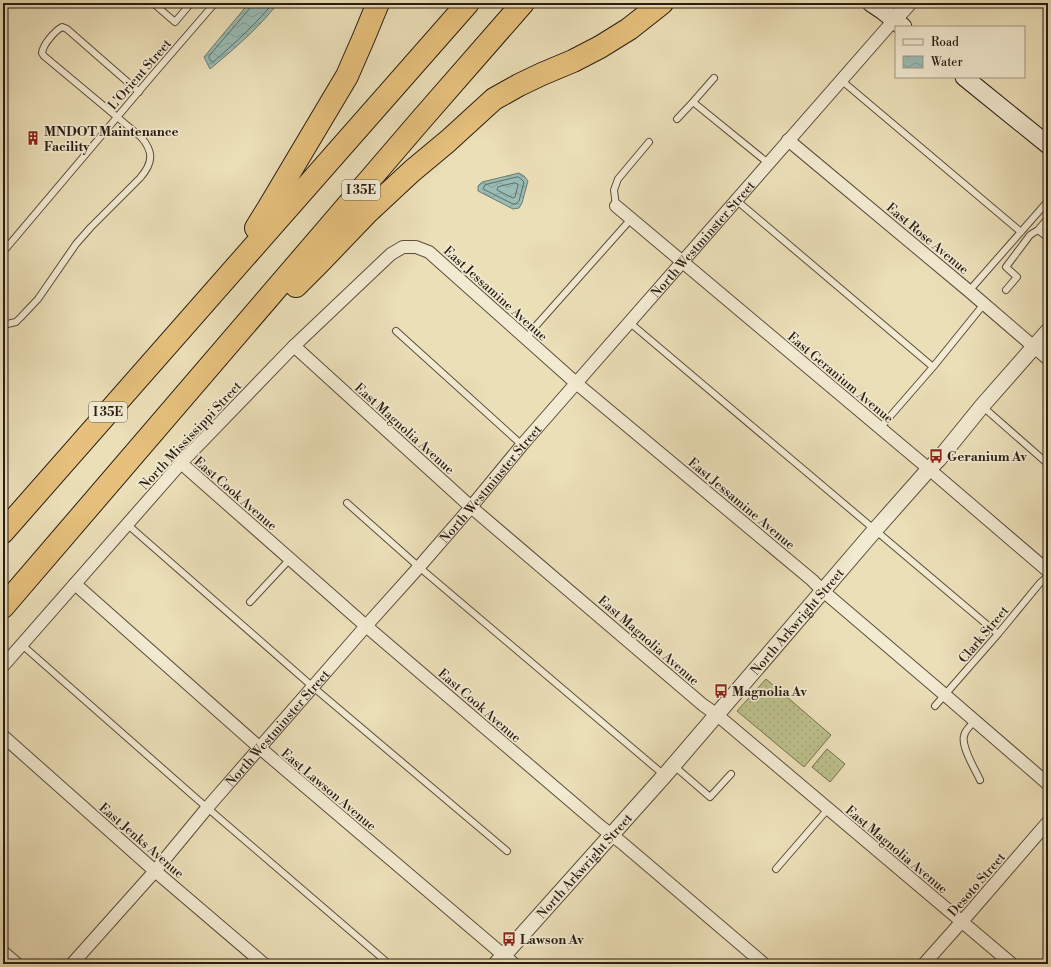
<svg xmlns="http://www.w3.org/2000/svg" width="1051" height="967" viewBox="0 0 1051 967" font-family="'Libre Bodoni',serif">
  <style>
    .grass { fill: url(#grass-dots); stroke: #726e4f }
    .water { fill: url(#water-waves); stroke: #6c7c74 }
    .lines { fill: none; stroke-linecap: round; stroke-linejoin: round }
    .shore { stroke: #616c64; stroke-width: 1 }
    .service-casing { stroke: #5a4e3c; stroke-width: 8 }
    .minor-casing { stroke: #5a4e3c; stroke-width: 14 }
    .tertiary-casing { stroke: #5a4e3c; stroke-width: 17 }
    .secondary-casing { stroke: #291d13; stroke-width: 19 }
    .motorway-casing { stroke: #291d13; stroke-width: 24 }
    .service { stroke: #f2ead1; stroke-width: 6 }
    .minor { stroke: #f2ead1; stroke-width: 12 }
    .tertiary { stroke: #f2ead1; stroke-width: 15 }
    .secondary { stroke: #f2ead1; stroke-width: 17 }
    .motorway { stroke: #e6c07c; stroke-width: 22 }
    .rail-casing { stroke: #291d13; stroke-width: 4.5 }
    .rail { stroke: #f2ead1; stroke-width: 3; stroke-dasharray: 9; stroke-linecap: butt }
    .labels { text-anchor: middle; stroke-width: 3.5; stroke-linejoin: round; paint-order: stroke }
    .shield { fill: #f2ead1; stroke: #655a4c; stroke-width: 1 }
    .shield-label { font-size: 12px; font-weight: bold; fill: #291d13 }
    .street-label { font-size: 13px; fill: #291d13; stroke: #f2ead1 }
    .poi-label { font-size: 13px; font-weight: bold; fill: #291d13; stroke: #f2ead1; text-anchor: start }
  </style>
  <defs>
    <pattern id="grass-dots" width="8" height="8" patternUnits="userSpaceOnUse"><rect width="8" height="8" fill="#bcc08b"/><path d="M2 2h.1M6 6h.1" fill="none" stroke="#a2a577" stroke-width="1.8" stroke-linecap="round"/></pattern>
    <pattern id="water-waves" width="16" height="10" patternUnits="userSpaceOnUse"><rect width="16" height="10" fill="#99bcb4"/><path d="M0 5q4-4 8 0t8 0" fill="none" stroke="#84a19a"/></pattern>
  </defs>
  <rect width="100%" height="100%" fill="#ebdfb8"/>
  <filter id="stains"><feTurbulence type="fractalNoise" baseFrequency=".005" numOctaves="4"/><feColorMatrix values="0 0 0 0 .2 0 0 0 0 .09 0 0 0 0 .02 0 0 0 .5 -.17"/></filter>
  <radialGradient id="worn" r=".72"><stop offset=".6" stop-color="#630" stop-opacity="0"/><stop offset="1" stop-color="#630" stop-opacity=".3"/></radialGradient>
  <path class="grass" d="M766 679 831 735 804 767 737 711Z
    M827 749 845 764 830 782 812 767Z"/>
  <path class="water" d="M249 3H278C259 28 234 49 210 69L204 57Z
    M519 173 524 176 528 181 522 203 519 208 513 209 478 191V186L482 182Z"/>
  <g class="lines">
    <path class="shore" d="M252 3 251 7 209 56V58L211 61 213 62C233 45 257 23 273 3
      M518 177 521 179 524 182 519 201 516 204H513L483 189 485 185Z
      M515 183 517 184 518 185 515 197 513 198 497 190 498 187Z"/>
    <defs>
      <path id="service" d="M153 3 175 22 191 3
        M714 78 693 102 768 163
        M841 80 1021 232
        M677 119 693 102
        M736 200 933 367
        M616 206 614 190 618 179 649 142
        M1048 218 1038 230 1048 238
        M3 252 151 77 215 3
        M1006 290 1017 277 1006 267 1030 235 1038 230
        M969 291 1048 201
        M629 322 998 634
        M3 325 16 322 21 317 38 299 76 244 91 227 140 178C153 163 154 152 141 137L44 56 42 53C43 44 55 31 62 27L67 29 139 92
        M396 331 522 445
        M526 339 534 328 631 219
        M982 406 1048 464
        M880 428 933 367 984 304
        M347 503 419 567 664 775
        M128 525 313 687 507 851
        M250 602 290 559
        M21 644 197 799 389 964
        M935 706 998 634 1040 583 1048 576
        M975 721C971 725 965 730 964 736 961 747 975 769 980 780
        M673 765 710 797 731 774
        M776 869 828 809"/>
      <g id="minor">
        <path d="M788 140 969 291 1048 359"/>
        <path d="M616 206 929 469 1048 571"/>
        <path d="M294 346 471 507 703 705 716 714 1012 964"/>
        <path d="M181 463 366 626 600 826 622 843 764 964"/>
        <path d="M75 584 260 748 514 964"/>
        <path d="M3 666 181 463 294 346 391 254 403 247H416L429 252 576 383 812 580 823 591 945 695 1048 784"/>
        <path d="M3 736 155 871 264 964"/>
        <path d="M3 952 17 964"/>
        <path id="s1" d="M72 964 155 871 207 808 366 626 419 567 471 507 522 445 894 20"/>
        <path d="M924 964 972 910 1048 822"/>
      </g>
      <g id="tertiary">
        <path d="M894 20 909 3"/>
        <path id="s2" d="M496 964 665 775 875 530 929 469 939 459 982 406 1048 331"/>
      </g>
      <path id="secondary" d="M871 3 883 11 903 27
        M964 77 1048 145"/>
      <path id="motorway" d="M256 228 269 207 347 76 364 37 378 3
        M296 286 319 263 368 212 412 171 448 141 494 99 519 85 542 74 573 61 600 47 629 29 662 3
        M3 532 468 3
        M3 607 420 121 523 3"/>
    </defs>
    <use href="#service" class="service-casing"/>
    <use href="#minor" class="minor-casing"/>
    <use href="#tertiary" class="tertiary-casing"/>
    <use href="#secondary" class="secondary-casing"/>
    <use href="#motorway" class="motorway-casing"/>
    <use href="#service" class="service"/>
    <use href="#minor" class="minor"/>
    <use href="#tertiary" class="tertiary"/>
    <use href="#secondary" class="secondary"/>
    <use href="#motorway" class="motorway"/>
    <defs>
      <path id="rail" d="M3 11 10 3"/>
    </defs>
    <use href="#rail" class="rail-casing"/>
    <use href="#rail" class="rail"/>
  </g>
  <defs>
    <symbol id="building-bare" viewBox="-9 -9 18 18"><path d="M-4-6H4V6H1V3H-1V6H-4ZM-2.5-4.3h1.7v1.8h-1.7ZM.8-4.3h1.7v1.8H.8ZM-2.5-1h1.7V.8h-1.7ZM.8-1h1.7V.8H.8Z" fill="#8f2418" stroke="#f2ead1" stroke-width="2.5" paint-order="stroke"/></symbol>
    <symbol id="bus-bare" viewBox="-9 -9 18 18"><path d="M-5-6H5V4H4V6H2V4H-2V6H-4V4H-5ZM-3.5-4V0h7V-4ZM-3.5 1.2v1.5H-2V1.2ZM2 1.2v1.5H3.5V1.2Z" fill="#8f2418" stroke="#f2ead1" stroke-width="2.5" paint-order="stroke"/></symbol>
  </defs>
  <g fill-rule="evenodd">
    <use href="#building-bare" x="23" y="128" width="20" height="20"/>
    <use href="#bus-bare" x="926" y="446" width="20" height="20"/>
    <use href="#bus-bare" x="711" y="681" width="20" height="20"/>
    <use href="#bus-bare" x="499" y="929" width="20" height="20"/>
  </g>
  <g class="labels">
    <g class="shield">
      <rect x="342" y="180" width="38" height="20" rx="3"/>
      <rect x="89" y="402" width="38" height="20" rx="3"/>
    </g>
    <g class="shield-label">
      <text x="361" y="194">I 35E</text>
      <text x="108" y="416">I 35E</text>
    </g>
    <g class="street-label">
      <text transform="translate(139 74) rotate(-49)" y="5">L'Orient Street</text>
      <text dy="5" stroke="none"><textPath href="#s1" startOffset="961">North Westminster Street</textPath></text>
      <text transform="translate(928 238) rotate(40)" y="5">East Rose Avenue</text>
      <text transform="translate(496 293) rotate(42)" y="5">East Jessamine Avenue</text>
      <text transform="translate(841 377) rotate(40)" y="5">East Geranium Avenue</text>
      <text transform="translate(405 428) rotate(42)" y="5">East Magnolia Avenue</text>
      <text transform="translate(190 435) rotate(-47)" y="5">North Mississippi Street</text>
      <text dy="5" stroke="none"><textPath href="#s1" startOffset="637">North Westminster Street</textPath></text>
      <text transform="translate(236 493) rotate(41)" y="5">East Cook Avenue</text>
      <text transform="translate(742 503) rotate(40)" y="5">East Jessamine Avenue</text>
      <text dy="5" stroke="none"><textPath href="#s2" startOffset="456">North Arkwright Street</textPath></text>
      <text transform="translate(983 634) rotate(-50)" y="5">Clark Street</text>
      <text transform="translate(649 640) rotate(41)" y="5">East Magnolia Avenue</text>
      <text transform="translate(480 705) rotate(41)" y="5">East Cook Avenue</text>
      <text dy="5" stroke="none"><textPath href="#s1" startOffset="313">North Westminster Street</textPath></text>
      <text transform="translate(329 789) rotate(40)" y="5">East Lawson Avenue</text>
      <text transform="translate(142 840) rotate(41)" y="5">East Jenks Avenue</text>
      <text transform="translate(897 849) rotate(40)" y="5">East Magnolia Avenue</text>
      <text dy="5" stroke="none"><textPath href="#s2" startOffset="132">North Arkwright Street</textPath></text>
      <text transform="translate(976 884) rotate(-49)" y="5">Desoto Street</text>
    </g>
    <g class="poi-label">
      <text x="44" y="136">MNDOT Maintenance<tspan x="44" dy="15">Facility</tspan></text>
      <text x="947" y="461">Geranium Av</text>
      <text x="732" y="696">Magnolia Av</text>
      <text x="520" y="944">Lawson Av</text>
    </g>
  </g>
  <rect width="1051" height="967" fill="none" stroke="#ebdfb8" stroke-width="16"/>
  <rect x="4" y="4" width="1043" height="959" fill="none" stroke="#291d13" stroke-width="2"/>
  <rect x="8" y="8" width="1035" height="951" fill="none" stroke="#291d13"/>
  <rect x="895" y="26" width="130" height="52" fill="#f2ead1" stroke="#a29885"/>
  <rect x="903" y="39" width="20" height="6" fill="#f2ead1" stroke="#a29885"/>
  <text x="931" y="46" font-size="12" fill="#291d13">Road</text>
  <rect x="903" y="56" width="20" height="12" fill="url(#water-waves)" stroke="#a29885"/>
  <text x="931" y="66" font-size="12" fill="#291d13">Water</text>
  <rect width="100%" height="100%" filter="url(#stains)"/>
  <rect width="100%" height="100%" fill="url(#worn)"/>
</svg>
